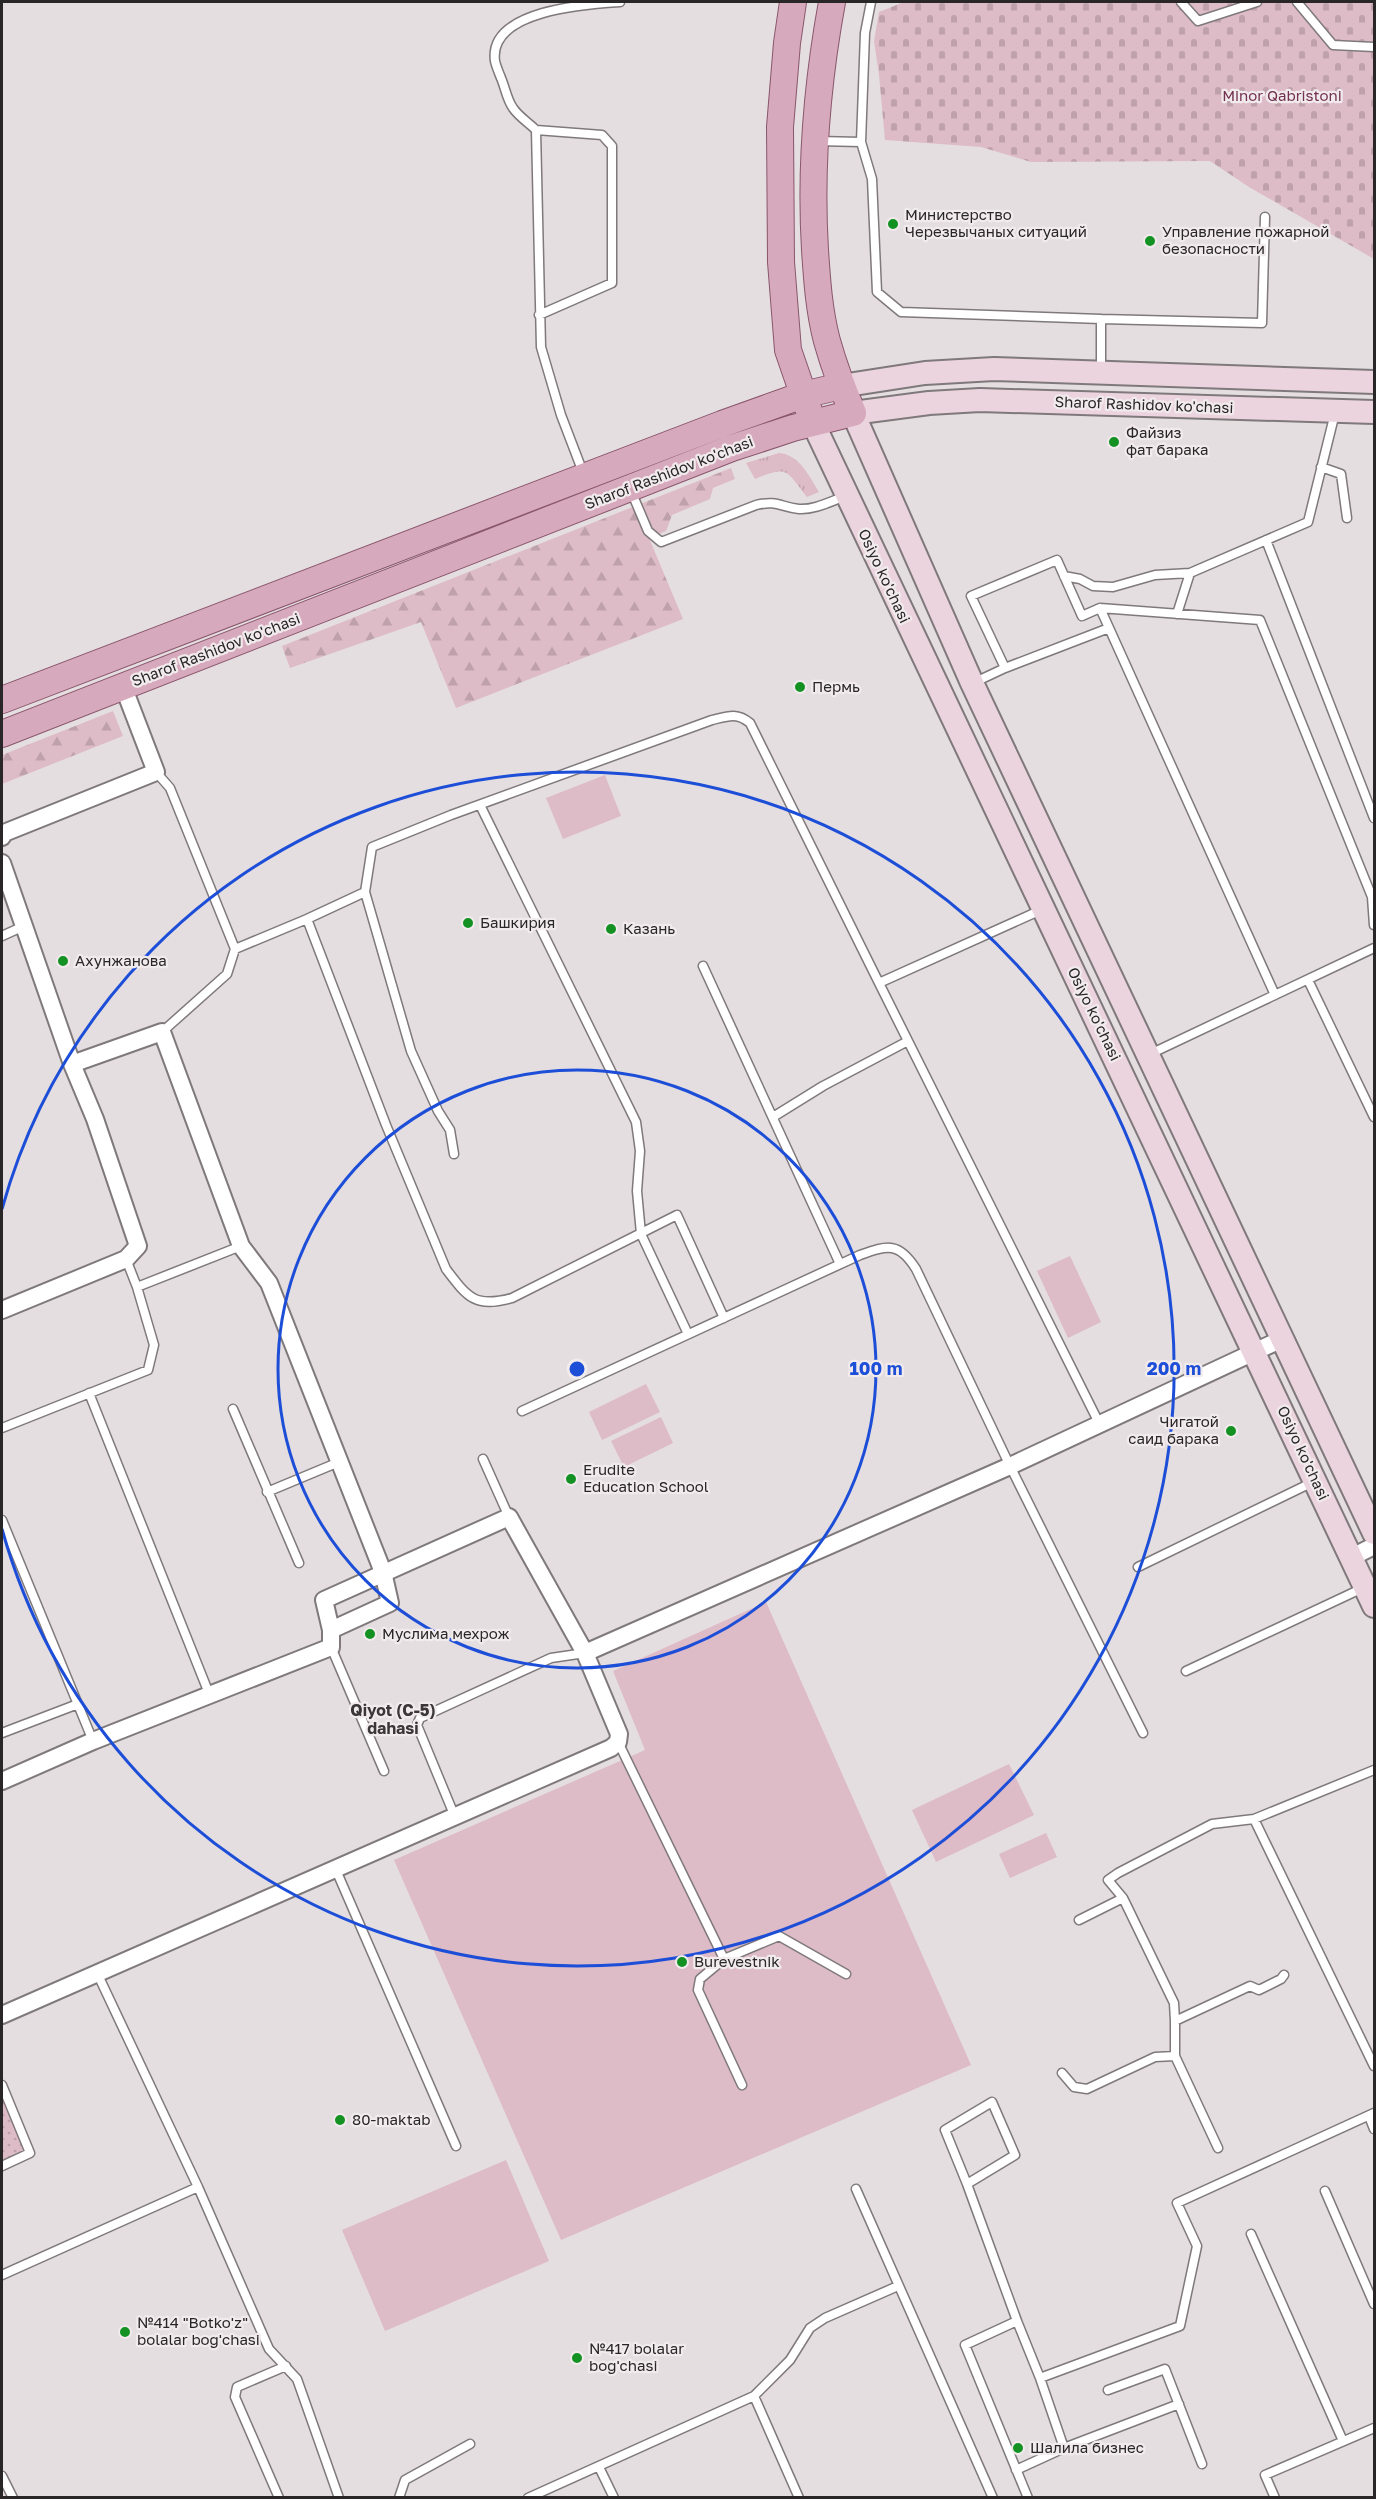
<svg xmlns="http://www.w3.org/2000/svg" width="1376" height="2499" viewBox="0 0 1376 2499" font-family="'Golos Text',sans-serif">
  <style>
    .grass { fill: url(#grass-tufts) }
    .forest { fill: url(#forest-firs) }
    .cemetery { fill: url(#cemetery-stones) }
    .park { fill: url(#park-dots) }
    .pitch { fill: #ddbbc7 }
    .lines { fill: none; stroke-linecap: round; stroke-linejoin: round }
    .service-casing { stroke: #7f797b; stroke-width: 11 }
    .minor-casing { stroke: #7f797b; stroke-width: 20 }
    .secondary-casing { stroke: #7f797b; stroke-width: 26 }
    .primary-casing { stroke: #89566b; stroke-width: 28 }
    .service { stroke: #fff; stroke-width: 8 }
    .minor { stroke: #fff; stroke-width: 16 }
    .secondary { stroke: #ebd4de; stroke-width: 22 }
    .primary { stroke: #d7a9bc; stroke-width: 26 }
    .ring { fill: none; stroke: #1d4ed8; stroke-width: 3 }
    .poi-dot { fill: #139223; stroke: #f2ebed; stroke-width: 2 }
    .labels { text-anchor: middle; stroke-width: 4.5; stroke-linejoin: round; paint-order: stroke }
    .park-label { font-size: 15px; fill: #72314e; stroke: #f2ebed }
    .poi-label { font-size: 15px; fill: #292627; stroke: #f2ebed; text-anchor: start }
    .street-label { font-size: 15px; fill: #292627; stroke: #f2ebed }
    .neighbourhood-label { font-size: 16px; font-weight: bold; fill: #3b3638; stroke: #f2ebed }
    .centre { fill: #1d4ed8; stroke: #f2ebed; stroke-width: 3 }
    .ring-label { font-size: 18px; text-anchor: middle; font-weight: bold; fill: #1d4ed8; stroke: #f2ebed; stroke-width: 4.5; stroke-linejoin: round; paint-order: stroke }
  </style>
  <defs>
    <pattern id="grass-tufts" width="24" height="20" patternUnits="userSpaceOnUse" patternTransform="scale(1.5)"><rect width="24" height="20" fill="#ddbbc7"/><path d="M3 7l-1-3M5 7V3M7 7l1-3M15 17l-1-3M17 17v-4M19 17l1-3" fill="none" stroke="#bea1ab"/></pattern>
    <pattern id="forest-firs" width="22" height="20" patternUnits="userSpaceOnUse" patternTransform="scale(1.5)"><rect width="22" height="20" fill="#ddbbc7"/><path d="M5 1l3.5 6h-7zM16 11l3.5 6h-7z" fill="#bea1ab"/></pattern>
    <pattern id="cemetery-stones" width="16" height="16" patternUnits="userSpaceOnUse" patternTransform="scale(1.5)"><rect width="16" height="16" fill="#ddbbc7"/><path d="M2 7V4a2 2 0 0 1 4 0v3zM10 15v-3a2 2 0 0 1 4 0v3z" fill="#bea1ab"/></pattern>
    <pattern id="park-dots" width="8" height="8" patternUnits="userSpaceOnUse" patternTransform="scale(1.5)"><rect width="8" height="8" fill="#ddbbc7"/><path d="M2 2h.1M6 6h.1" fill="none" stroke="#bea1ab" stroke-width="1.8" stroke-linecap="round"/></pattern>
  </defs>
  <rect width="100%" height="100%" fill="#e5dee0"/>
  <path class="grass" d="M779 453C800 455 809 476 819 492L807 497C786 470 788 465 755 479L746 463Z"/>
  <path class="forest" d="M731 468 735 479 713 488 710 499 672 515 666 531 649 538 683 619 456 708 421 622 290 668 282 646Z
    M113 711 123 736 2 784V755Z"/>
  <path class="cemetery" d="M904 2H1374V259L1249 187 1210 161 1031 162 981 147 885 140 879 75 874 41 879 12Z"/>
  <path class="park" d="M2 2097 25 2151 2 2162Z"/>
  <path class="pitch" d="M605 775 621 816 563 839 546 798Z
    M1070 1256 1101 1322 1068 1338 1037 1271Z
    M646 1384 660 1412 602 1440 589 1412Z
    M661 1417 673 1443 624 1467 611 1441Z
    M766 1602 971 2065 561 2240 394 1860 645 1750 613 1671Z
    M1009 1764 1034 1815 936 1862 912 1810Z
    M1046 1833 1057 1857 1010 1878 999 1854Z
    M506 2160 549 2261 385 2331 342 2230Z"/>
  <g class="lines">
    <defs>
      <path id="service" d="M1181 2 1198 21 1257 2
        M1297 2 1333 45 1374 47
        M536 130 602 135 612 146V283L539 315
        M817 141 861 142 865 33 871 2
        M861 142 872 179 877 292 901 312 1101 319
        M1101 372V319L1262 323 1265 217
        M1321 467 1341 474 1347 518
        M584 475 561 415 541 347 536 130C529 123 518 116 513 108 507 100 505 87 501 78 499 73 496 66 495 61 488 10 587 4 620 2
        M631 491 648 531 661 542 756 505C778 500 780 507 799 509 815 510 831 501 846 496
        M1266 540 1374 818
        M1064 576 1080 579 1093 586 1113 587 1155 575 1190 573
        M1100 608 1275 995
        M1177 614 1190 573 1308 522 1335 413
        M1005 668 1109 628
        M973 683 1005 668 971 596 1057 560 1082 616 1100 608 1260 620 1372 897 1374 925
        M156 772 170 788 235 949
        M480 805 636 1122 640 1151 637 1191 641 1234 688 1334
        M365 892 411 1051 438 1111 450 1130 454 1154
        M1041 910 879 983 1100 1425
        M2 936 24 926
        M703 966 840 1264
        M1308 980 1374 1117
        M162 1032 227 974 235 949 307 919
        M1148 1055 1374 948
        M773 1117 823 1086 908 1041
        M137 1287 241 1246
        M724 1318 677 1215 512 1298C475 1308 468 1298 446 1269L386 1125 307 919 365 892 372 847 451 815 712 720C728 716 737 712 750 723L879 983
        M89 1393 210 1696
        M233 1409 299 1563
        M522 1411 860 1255C888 1245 899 1242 916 1269L1010 1466 1143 1733
        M2 1428 148 1370 154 1345 137 1287 126 1259
        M483 1459 509 1517
        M267 1492 339 1462
        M2 1520 93 1741
        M1138 1567 1313 1482
        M331 1647 384 1771
        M1186 1671 1365 1587
        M2 1733 78 1704
        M618 1742 724 1959 700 1979 698 1990 742 2085
        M455 1817 417 1725 420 1718 551 1658 585 1653
        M1254 1819 1374 2066
        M336 1870 456 2146
        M1123 1898 1108 1880 1118 1873 1212 1824 1254 1819 1374 1770
        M1079 1920 1123 1898 1174 2003 1175 2021
        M724 1959 779 1936 846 1974
        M1062 2073 1074 2087 1087 2089 1155 2057 1175 2056
        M2 2085 30 2153 2 2166
        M1369 2116 1374 2129
        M1218 2148 1175 2056V2021L1250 1986 1259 1990 1281 1979 1284 1975
        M967 2184 945 2130 992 2102 1015 2155 967 2184 1017 2321 965 2345 1028 2498
        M198 2187 269 2349 297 2379 339 2498
        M856 2189 993 2498
        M1325 2191 1374 2304
        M1251 2234 1343 2441
        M2 2275 198 2187 98 1975
        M1017 2321 1040 2378 1180 2326 1197 2246 1177 2203 1374 2113
        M1040 2378 1064 2448
        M1108 2390 1165 2369 1202 2464
        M754 2396 799 2498
        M599 2467 614 2498
        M1016 2470 1064 2448 1179 2404
        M2 2476 13 2498
        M279 2498 235 2397 237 2387 286 2366
        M399 2498 405 2480 470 2444
        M528 2498 754 2396 790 2360 810 2328 825 2318 898 2286
        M1275 2498 1265 2475 1374 2428"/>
      <path id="minor" d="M2 837 4 833 156 772 123 686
        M2 863 72 1064 162 1032 241 1246 269 1283 383 1572 390 1603 331 1630
        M2 1310 126 1259 138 1246 95 1119 72 1064
        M1352 1557 1374 1546
        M585 1653 1010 1466 1282 1339
        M2 1781 93 1741 331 1647V1630L324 1600 509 1517 585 1653 619 1734 618 1742 611 1748 2 2015"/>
      <path id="secondary" d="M841 386 925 373 994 369 1374 382
        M1374 412 980 400 929 403 853 413 972 683 1374 1533
        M813 423 1374 1606"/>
      <path id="primary" d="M793 2 787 43 780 127 781 262 788 350 809 411
        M2 700 722 424 803 395 841 386
        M2 734 732 448 793 428 853 413C843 390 834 366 827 341 819 311 817 280 815 250 810 166 817 84 832 2"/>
    </defs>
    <use href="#service" class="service-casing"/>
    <use href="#minor" class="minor-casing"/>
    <use href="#secondary" class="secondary-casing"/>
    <use href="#primary" class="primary-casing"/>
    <use href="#service" class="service"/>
    <use href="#minor" class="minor"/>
    <use href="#secondary" class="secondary"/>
    <use href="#primary" class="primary"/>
  </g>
  <g class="ring">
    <circle cx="577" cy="1369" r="299"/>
    <path d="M2 1209A597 597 0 1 1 2 1529"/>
  </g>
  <g class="poi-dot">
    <circle cx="893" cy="224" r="6"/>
    <circle cx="1150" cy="241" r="6"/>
    <circle cx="1114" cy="442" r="6"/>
    <circle cx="800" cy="687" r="6"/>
    <circle cx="468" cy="923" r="6"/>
    <circle cx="611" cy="929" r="6"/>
    <circle cx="63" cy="961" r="6"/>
    <circle cx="1231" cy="1431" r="6"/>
    <circle cx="571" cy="1479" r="6"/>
    <circle cx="370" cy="1634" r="6"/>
    <circle cx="682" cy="1962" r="6"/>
    <circle cx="340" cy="2120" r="6"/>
    <circle cx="125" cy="2332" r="6"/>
    <circle cx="577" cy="2358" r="6"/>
    <circle cx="1018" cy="2448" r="6"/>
  </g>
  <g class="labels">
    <g class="park-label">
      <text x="1282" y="101">Minor Qabristoni</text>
    </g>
    <g class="poi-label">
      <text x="905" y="220">Министерство<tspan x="905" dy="17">Черезвычаных ситуаций</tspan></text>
      <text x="1162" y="237">Управление пожарной<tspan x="1162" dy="17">безопасности</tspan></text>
      <text x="1126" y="438">Файзиз<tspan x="1126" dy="17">фат барака</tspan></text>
      <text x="812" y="692">Пермь</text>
      <text x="480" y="928">Башкирия</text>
      <text x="623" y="934">Казань</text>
      <text x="75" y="966">Ахунжанова</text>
      <text x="1219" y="1427" text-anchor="end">Чигатой<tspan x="1219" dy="17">саид барака</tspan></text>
      <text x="583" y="1475">Erudite<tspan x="583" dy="17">Education School</tspan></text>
      <text x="382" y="1639">Муслима мехрож</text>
      <text x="694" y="1967">Burevestnik</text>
      <text x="352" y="2125">80-maktab</text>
      <text x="137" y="2328">№414 "Botko'z"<tspan x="137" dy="17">bolalar bog'chasi</tspan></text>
      <text x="589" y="2354">№417 bolalar<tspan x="589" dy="17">bog'chasi</tspan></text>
      <text x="1030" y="2453">Шалила бизнес</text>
    </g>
    <g class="street-label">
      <text transform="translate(1144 405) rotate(2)" y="5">Sharof Rashidov ko'chasi</text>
      <text transform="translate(669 473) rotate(-21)" y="5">Sharof Rashidov ko'chasi</text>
      <text transform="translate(884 576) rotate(65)" y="5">Osiyo ko'chasi</text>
      <text transform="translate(216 650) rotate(-21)" y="5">Sharof Rashidov ko'chasi</text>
      <text transform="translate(1094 1014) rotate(64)" y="5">Osiyo ko'chasi</text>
      <text transform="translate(1303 1453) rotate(65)" y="5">Osiyo ko'chasi</text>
    </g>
    <g class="neighbourhood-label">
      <text x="393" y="1716">Qiyot (C-5)<tspan x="393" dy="18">dahasi</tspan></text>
    </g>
  </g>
  <circle cx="577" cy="1369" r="9" class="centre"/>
  <g class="ring-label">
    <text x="876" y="1375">100 m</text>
    <text x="1174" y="1375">200 m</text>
  </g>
  <rect width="1376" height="2499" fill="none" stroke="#292627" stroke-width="6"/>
</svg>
